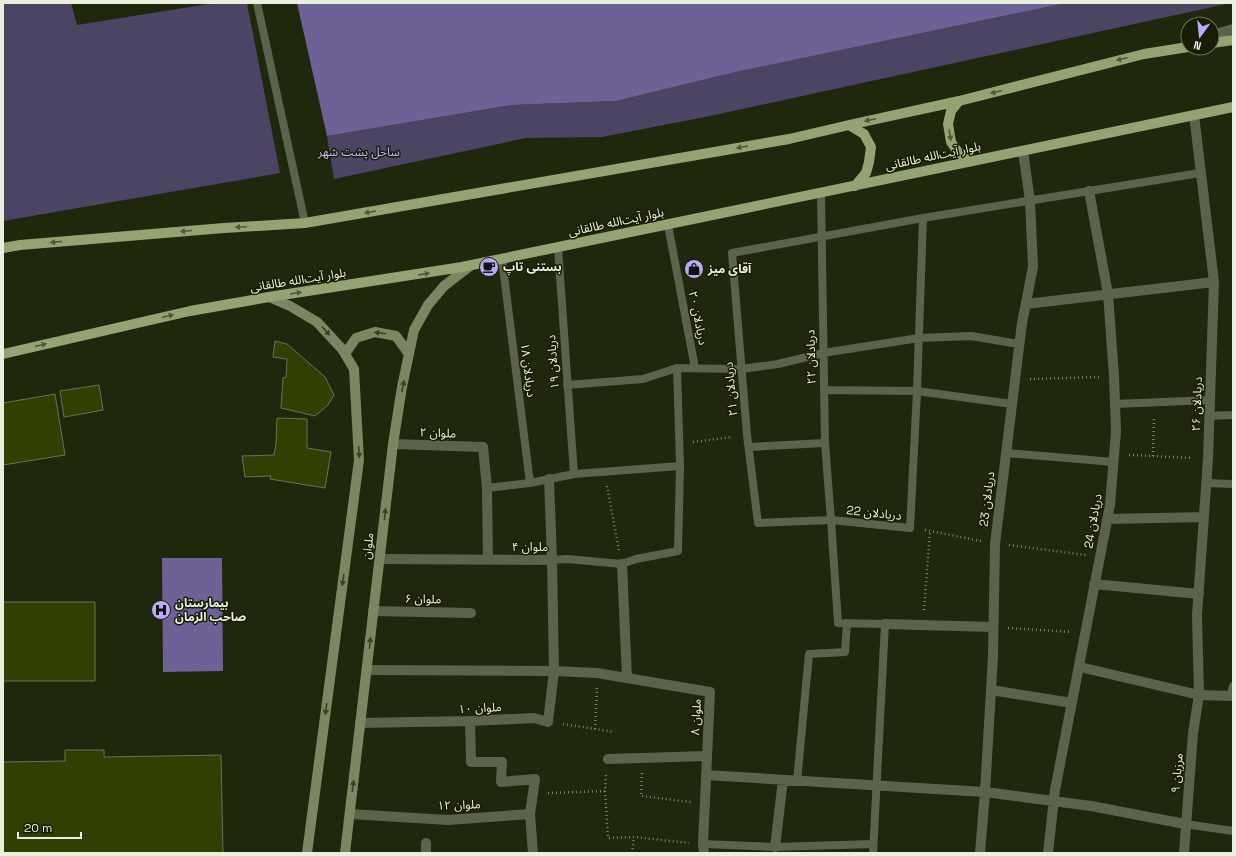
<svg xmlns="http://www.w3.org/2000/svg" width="1236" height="856" viewBox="0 0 1236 856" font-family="'Space Grotesk','Noto Sans Arabic',sans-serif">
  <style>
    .green { fill: #4b4463 }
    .water { fill: #6e6196 }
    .building { fill: #314002; stroke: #687255 }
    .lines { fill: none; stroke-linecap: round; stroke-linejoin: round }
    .path { stroke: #7b826c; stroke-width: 2.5; stroke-dasharray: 1 3; stroke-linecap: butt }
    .service { stroke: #5b634c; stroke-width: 8 }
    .minor { stroke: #5b634c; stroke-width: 10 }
    .tertiary { stroke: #5b634c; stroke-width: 10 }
    .secondary { stroke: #7a8762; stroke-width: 10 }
    .primary { stroke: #93a372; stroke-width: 10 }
    .oneway { fill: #4e5935 }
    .oneway2 { fill: #394225 }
    .labels { text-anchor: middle; stroke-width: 3; stroke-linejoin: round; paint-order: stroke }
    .park-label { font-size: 12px; fill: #c9bbfb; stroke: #161d04 }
    .street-label { font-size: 12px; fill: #e9efde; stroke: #161d04 }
    .poi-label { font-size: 12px; font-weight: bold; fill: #e9efde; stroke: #161d04; text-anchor: start }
  </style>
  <rect width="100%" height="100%" fill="#1f270d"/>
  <path class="green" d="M3 3H71L77 25 215 3H247L280 173 3 221Z
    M1066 3H1231L710 116 602 137 526 138 334 179 327 136 511 105 616 101 730 73Z"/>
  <path class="water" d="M297 3H1066L731 73 616 101 511 105 327 136Z
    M162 558H222L223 671 163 672Z"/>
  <path class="building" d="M275 341 287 344 325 377 334 395 328 405 315 416 281 408 283 378 286 377 287 359 273 357Z
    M99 385 103 410 64 417 60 391Z
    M55 394 65 455 3 465V403Z
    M277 418 307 419V448L331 452 325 488 270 479 271 476 245 477 242 456 274 455 276 443Z
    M3 602H95V681H3Z
    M65 750H104V757L221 755 223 853H3V762L65 761Z"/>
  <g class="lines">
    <path class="path" d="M1030 379 1099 377
      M693 442 732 437
      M1129 455 1193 458
      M1153 456 1154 417
      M607 486 619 550
      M925 530 981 541
      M1009 545 1086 555
      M924 610 930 531
      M1008 628 1071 632
      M563 724 614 732
      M595 729 597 687
      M642 773 641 796 691 802
      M605 791 608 838 634 837 689 843
      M548 793 605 791 606 775
      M632 853 634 837"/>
    <path class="service" d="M257 3 305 223
      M821 193 825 443 831 520 758 523 747 435 732 253 923 218 1200 173
      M668 225 695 368
      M558 248 574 474
      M502 259 530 483
      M567 385 643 379 677 368 741 369 778 364 823 353 919 338 971 336 1019 344
      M824 390 917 391 1012 404
      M1115 404 1210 400
      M1209 416 1233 415
      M749 447 825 443
      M1006 453 1114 462
      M1206 483 1233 484
      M487 488 530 483 574 474 680 466
      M552 560 567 559 622 564 636 559 678 551 680 466 677 368
      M1230 696 1233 686
      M797 781 809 654 845 652 847 623
      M1185 824 1233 831
      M703 844 775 847 873 844
      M873 853 885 624 838 623 831 520 910 528 917 391 923 218"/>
    <path class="minor" d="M1026 304 1214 282
      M393 444 483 447 487 488 488 560
      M549 479 552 560 554 671 597 673 710 692 703 844 704 853
      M1108 519 1204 517
      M380 559 552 560
      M622 564 627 678
      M1094 584 1199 594
      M373 611 471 613
      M885 624 993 627
      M1080 667 1199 695 1233 696
      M991 690 1072 703
      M470 721 471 762H502L501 782 535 779 530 814
      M360 723 470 721 534 718 548 722 554 671 367 670
      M608 759 707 756
      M706 775 985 792 1091 806 1185 824
      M350 814 448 820 530 814 533 853
      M775 847 783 780
      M426 853V843
      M980 853 985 792 993 656 995 544 1022 323 1033 267 1030 201 1023 151
      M1048 853 1055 790 1110 505 1116 431 1114 376 1108 294 1089 191
      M1184 853 1193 733 1199 695 1197 615 1208 459 1214 282 1194 115"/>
    <path class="tertiary" d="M1212 35 1233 29"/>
    <path class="secondary" d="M269 297 290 306 317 322 342 349 354 369 359 460 307 853
      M345 354 356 338 375 332 396 336 409 354
      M345 853 393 444 402 387 414 330 428 305 444 286 470 266"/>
    <path class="primary" d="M1212 43 1233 40
      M959 101 951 111 948 124 951 142 958 152 972 161
      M849 125 864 134 871 147 869 162 866 173 855 186
      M3 248 20 245 224 228 305 223 789 139 849 125 959 101 1144 54 1188 47
      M3 354 190 311 269 297 462 267 1233 107"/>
  </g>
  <defs><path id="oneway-solid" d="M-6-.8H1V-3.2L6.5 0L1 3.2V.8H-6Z"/></defs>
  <g class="oneway">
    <use href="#oneway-solid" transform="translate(1122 59) rotate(166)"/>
    <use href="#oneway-solid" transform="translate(996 92) rotate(166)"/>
    <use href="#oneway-solid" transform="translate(870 120) rotate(168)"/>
    <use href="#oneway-solid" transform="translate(950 135) rotate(81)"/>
    <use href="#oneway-solid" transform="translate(742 147) rotate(170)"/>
    <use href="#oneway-solid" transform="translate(370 212) rotate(170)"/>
    <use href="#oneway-solid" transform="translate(241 227) rotate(177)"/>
    <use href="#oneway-solid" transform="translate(186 231) rotate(175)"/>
    <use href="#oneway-solid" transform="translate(56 242) rotate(175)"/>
    <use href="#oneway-solid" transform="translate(424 274) rotate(-9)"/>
    <use href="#oneway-solid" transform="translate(296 293) rotate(-9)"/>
    <use href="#oneway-solid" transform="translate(168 316) rotate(-13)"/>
    <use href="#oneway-solid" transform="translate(41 345) rotate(-13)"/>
  </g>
  <g class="oneway2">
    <use href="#oneway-solid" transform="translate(326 331) rotate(47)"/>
    <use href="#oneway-solid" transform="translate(380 333) rotate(-173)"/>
    <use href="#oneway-solid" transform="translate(403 386) rotate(-79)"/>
    <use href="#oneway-solid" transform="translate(359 452) rotate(87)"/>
    <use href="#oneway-solid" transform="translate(385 514) rotate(-84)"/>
    <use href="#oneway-solid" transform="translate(343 580) rotate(98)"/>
    <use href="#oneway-solid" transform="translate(370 643) rotate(-83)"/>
    <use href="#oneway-solid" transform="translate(326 709) rotate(98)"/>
    <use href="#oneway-solid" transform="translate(353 786) rotate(-83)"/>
  </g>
  <defs>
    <symbol id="cafe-disc" viewBox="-11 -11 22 22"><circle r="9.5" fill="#bcaaf6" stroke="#161d04"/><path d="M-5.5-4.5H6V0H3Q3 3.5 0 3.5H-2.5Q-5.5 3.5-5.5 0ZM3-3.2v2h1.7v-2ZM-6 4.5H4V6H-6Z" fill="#111"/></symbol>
    <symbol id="shop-disc" viewBox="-11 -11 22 22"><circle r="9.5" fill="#bcaaf6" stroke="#161d04"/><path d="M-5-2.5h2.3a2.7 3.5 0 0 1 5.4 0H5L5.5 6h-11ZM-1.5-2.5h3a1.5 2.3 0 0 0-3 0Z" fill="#111"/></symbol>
    <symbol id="hospital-disc" viewBox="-11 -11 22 22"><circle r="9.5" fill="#bcaaf6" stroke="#161d04"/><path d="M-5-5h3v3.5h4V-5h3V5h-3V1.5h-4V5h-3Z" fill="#111"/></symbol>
  </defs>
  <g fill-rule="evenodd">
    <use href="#cafe-disc" x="478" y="256" width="22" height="22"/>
    <use href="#shop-disc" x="683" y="258" width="22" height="22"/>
    <use href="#hospital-disc" x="150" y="599" width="22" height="22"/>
  </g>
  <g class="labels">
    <g class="park-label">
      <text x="359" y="156">ساحل پشت شهر</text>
    </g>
    <g class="street-label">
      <text transform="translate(933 156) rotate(-12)" y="4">بلوار آیت‌الله طالقانی</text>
      <text transform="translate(616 222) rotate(-12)" y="4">بلوار آیت‌الله طالقانی</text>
      <text transform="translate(298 280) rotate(-9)" y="4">بلوار آیت‌الله طالقانی</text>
      <text transform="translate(698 318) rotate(79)" y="4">دریادلان ۲۰</text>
      <text transform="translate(811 357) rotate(-91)" y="4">دریادلان ۲۲</text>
      <text transform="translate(553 362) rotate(-94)" y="4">دریادلان ۱۹</text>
      <text transform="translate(528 370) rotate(83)" y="4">دریادلان ۱۸</text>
      <text transform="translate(731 389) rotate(-95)" y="4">دریادلان ۲۱</text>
      <text transform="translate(1197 404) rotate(-88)" y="4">دریادلان ۲۶</text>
      <text transform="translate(438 433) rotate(2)" y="4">ملوان ۲</text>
      <text transform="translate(987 499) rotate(-83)" y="4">دریادلان 23</text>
      <text transform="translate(874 513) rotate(6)" y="4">دریادلان 22</text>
      <text transform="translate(1093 521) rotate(-80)" y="4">دریادلان 24</text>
      <text transform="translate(368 546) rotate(-83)" y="4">ملوان</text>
      <text x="530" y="551">ملوان ۴</text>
      <text transform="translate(423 599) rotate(1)" y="4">ملوان ۶</text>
      <text transform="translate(480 708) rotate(-3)" y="4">ملوان ۱۰</text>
      <text transform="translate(696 717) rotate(-87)" y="4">ملوان ۸</text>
      <text transform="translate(1177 773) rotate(-85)" y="4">مرزبان ۹</text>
      <text transform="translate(459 805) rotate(-2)" y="4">ملوان ۱۲</text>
    </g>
    <g class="poi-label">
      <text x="503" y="271">بستنی تاپ</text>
      <text x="708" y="273">آقای میز</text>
      <text x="175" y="607">بیمارستان<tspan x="175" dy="14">صاحب الزمان</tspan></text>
    </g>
  </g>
  <rect width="1236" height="856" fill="none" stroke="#e9efde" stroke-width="8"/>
  <g transform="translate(1200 36) rotate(195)"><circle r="19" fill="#161d04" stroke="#6a715b"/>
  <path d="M0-3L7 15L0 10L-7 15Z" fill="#bcaaf6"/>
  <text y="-6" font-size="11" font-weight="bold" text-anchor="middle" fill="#e9efde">N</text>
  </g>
  <path d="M18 832v6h63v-6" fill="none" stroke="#e9efde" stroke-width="2"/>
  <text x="24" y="832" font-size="12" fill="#e9efde" stroke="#161d04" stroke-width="3" paint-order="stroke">20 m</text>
</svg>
